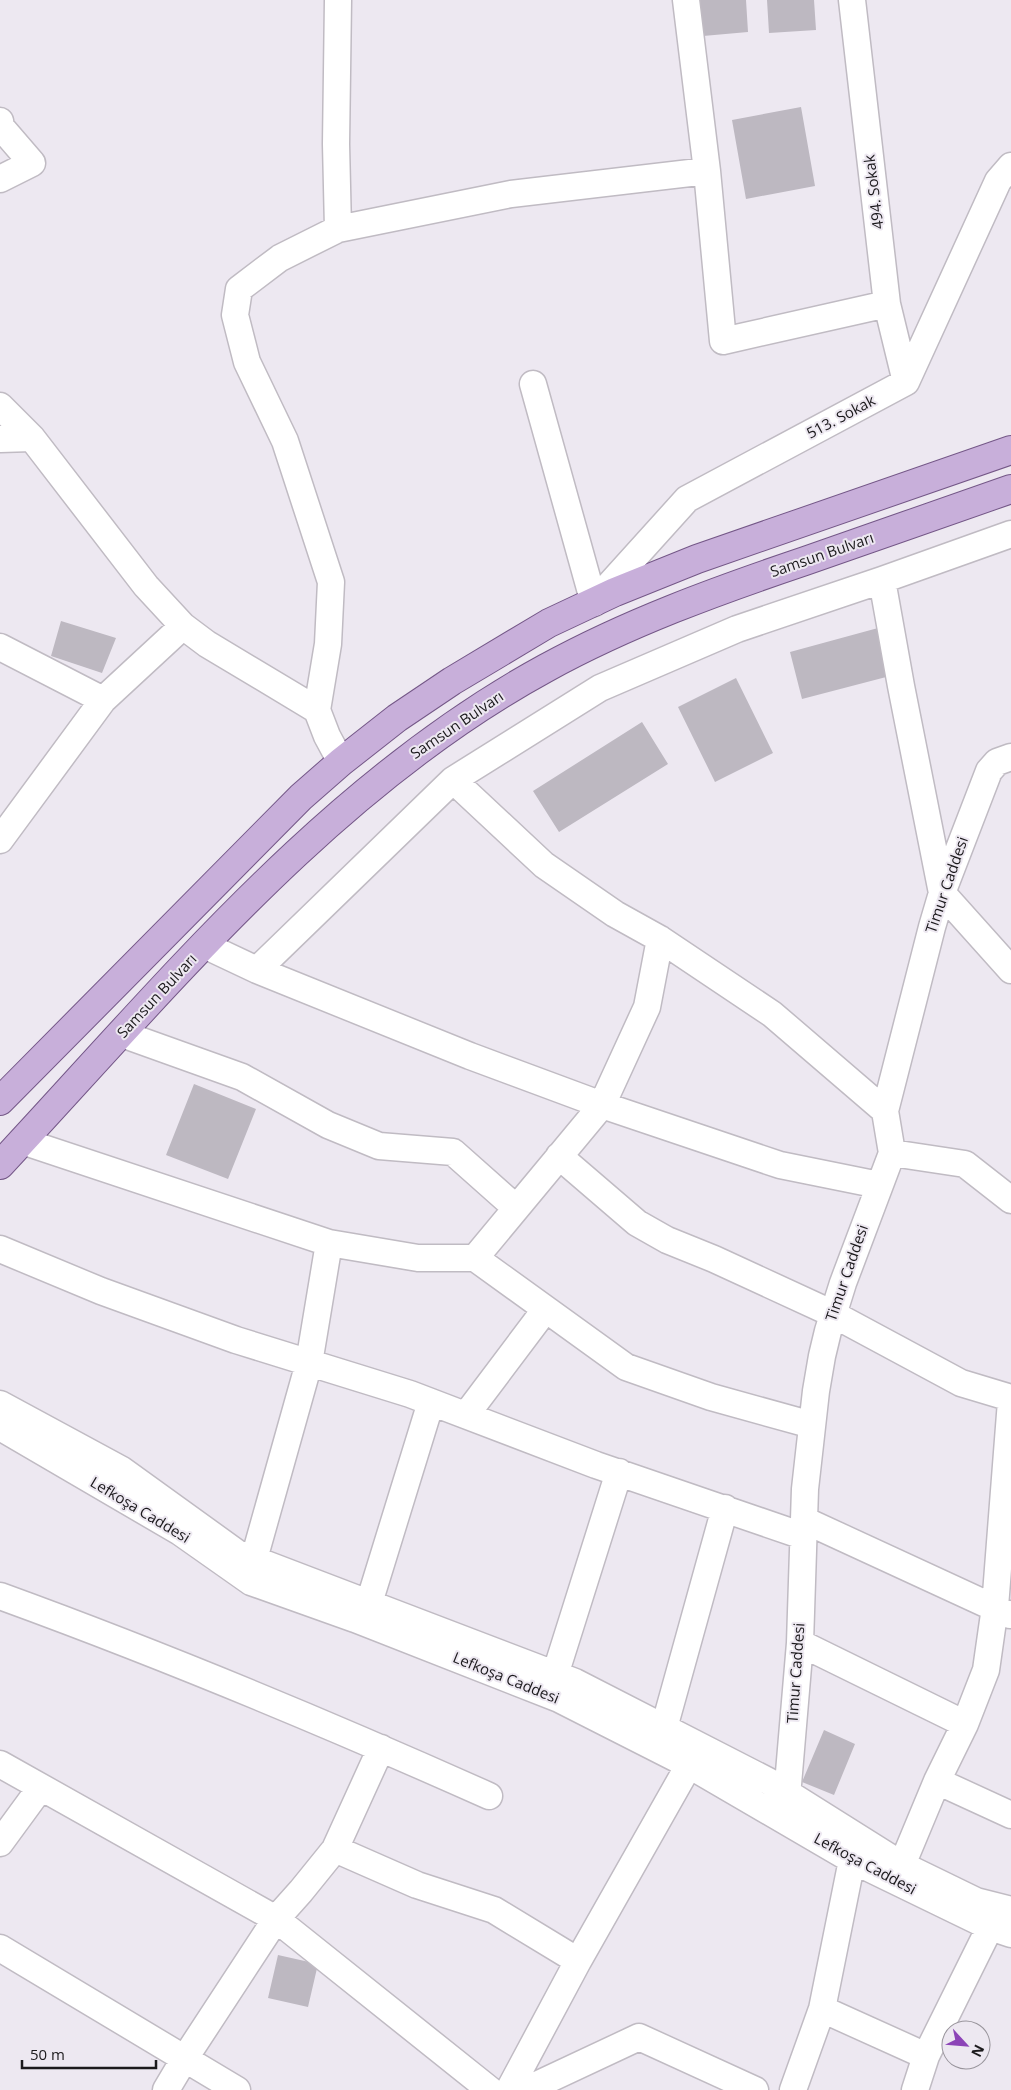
<svg xmlns="http://www.w3.org/2000/svg" width="1011" height="2090" viewBox="0 0 1011 2090" font-family="'Open Sans',sans-serif">
  <style>
    .building { fill: #bdb8c1 }
    .lines { fill: none; stroke-linecap: round; stroke-linejoin: round }
    .minor-casing { stroke: #c0bbc3; stroke-width: 29 }
    .major-casing { stroke: #745787; stroke-width: 30 }
    .minor { stroke: #fff; stroke-width: 26 }
    .major { stroke: #c8afda; stroke-width: 28 }
    .labels { text-anchor: middle; stroke-width: 4; stroke-linejoin: round; paint-order: stroke }
    .street-label { font-size: 15px; fill: #1b191c; stroke: #ede8f1 }
  </style>
  <rect width="100%" height="100%" fill="#ede8f1"/>
  <path class="building" d="M700 0H746L748 32 703 36Z
    M767 0H814L816 30 769 33Z
    M801 107 815 186 746 199 732 120Z
    M61 621 116 638 102 673 51 656Z
    M878 628 890 676 802 699 790 652Z
    M736 678 773 753 715 782 678 707Z
    M642 722 668 764 559 832 533 791Z
    M194 1084 256 1109 228 1179 166 1155Z
    M824 1730 855 1744 834 1795 802 1782Z
    M278 1955 318 1964 308 2007 268 1998Z"/>
  <g class="lines">
    <defs>
      <path id="minor" d="M686 0 707 171 723 341 887 304
        M852 0 887 304 906 382
        M0 121 1 127 32 163 0 179
        M338 229 336 144 338 0
        M533 384 594 603
        M0 406 32 438 146 586 183 626 207 644 317 710
        M0 439 32 438
        M882 580 901 686 942 893 1011 970
        M594 602 687 499 906 382 998 181 1011 166
        M0 647 103 700
        M341 762 327 736 317 710 328 644 331 582 285 441 247 362 235 315 239 289 280 258 338 229 511 194 707 171
        M453 780 544 865 615 914 660 939 772 1014 885 1111
        M0 840 103 700 183 626
        M204 945 257 970 470 1056 602 1105 780 1165 879 1185
        M257 970 453 780 600 688 737 629 882 580 1011 534
        M122 1034 242 1077 328 1125 379 1146 453 1152 516 1208
        M22 1141 329 1243 418 1258H475L626 1367 711 1397 812 1425
        M892 1153 965 1164 1011 1200
        M559 1156 637 1223 667 1240 714 1259 829 1312 961 1383 1011 1398
        M0 1249 101 1291 236 1340 410 1394 596 1465 803 1536
        M475 1258 602 1105 647 1007 660 939
        M0 1404 122 1470 237 1553 575 1682 770 1782 902 1865 976 1901 1011 1910
        M466 1415 545 1310
        M0 1427 180 1532 251 1582 355 1619 559 1699 689 1765 852 1860 990 1927 1011 1934
        M804 1520 1010 1615
        M254 1559 309 1363 329 1243
        M0 1596C165 1656 328 1724 489 1796
        M369 1603 431 1402
        M800 1643 965 1724
        M555 1675 619 1472
        M664 1728 725 1508
        M0 1764 276 1919 490 2090
        M937 1781 1011 1815
        M786 1808 800 1643 805 1489 816 1391 822 1356 828 1331 843 1283 892 1153 885 1111 932 927 942 893 989 771 997 762 1011 757
        M0 1843 41 1787
        M335 1849 417 1885 494 1910 578 1961
        M902 1865 937 1781 965 1724 986 1670 995 1607 1011 1401
        M0 1948 237 2090
        M822 2009 926 2056
        M166 2090 185 2058 276 1919 301 1891 335 1849 381 1748
        M509 2090 578 1961 689 1765
        M526 2090 639 2037 755 2090
        M793 2090 822 2009 852 1860 862 1846
        M915 2090 926 2056 990 1927"/>
      <path id="major" d="M0 1101 301 797 341 762 397 718 452 681 549 623 615 592 697 559 1011 450
        M0 1165C166 987 329 786 546 668 628 623 716 591 805 561 874 537 942 513 1011 489"/>
    </defs>
    <use href="#minor" class="minor-casing"/>
    <use href="#major" class="major-casing"/>
    <use href="#minor" class="minor"/>
    <use href="#major" class="major"/>
  </g>
  <g class="labels">
    <g class="street-label">
      <text transform="translate(874 192) rotate(-97)" y="5">494. Sokak</text>
      <text transform="translate(841 417) rotate(-28)" y="5">513. Sokak</text>
      <text transform="translate(822 555) rotate(-19)" y="5">Samsun Bulvarı</text>
      <text transform="translate(457 725) rotate(-34)" y="5">Samsun Bulvarı</text>
      <text transform="translate(947 885) rotate(-71)" y="5">Timur Caddesi</text>
      <text transform="translate(157 996) rotate(-47)" y="5">Samsun Bulvarı</text>
      <text transform="translate(847 1273) rotate(-71)" y="5">Timur Caddesi</text>
      <text transform="translate(140 1510) rotate(31)" y="5">Lefkoşa Caddesi</text>
      <text transform="translate(796 1673) rotate(-86)" y="5">Timur Caddesi</text>
      <text transform="translate(506 1678) rotate(22)" y="5">Lefkoşa Caddesi</text>
      <text transform="translate(865 1864) rotate(28)" y="5">Lefkoşa Caddesi</text>
    </g>
  </g>
  <g transform="translate(966 2045) rotate(116)"><circle r="24" fill="#ede8f1" stroke="#99959c"/>
  <path d="M0-4L9 19L0 12L-9 19Z" fill="#8c44b7"/>
  <text y="-8" font-size="14" font-weight="bold" text-anchor="middle" fill="#1b191c">N</text>
  </g>
  <path d="M22 2060v8h134v-8" fill="none" stroke="#1b191c" stroke-width="2.5"/>
  <text x="30" y="2060" font-size="15" fill="#1b191c" stroke="#ede8f1" stroke-width="4" paint-order="stroke">50 m</text>
</svg>
